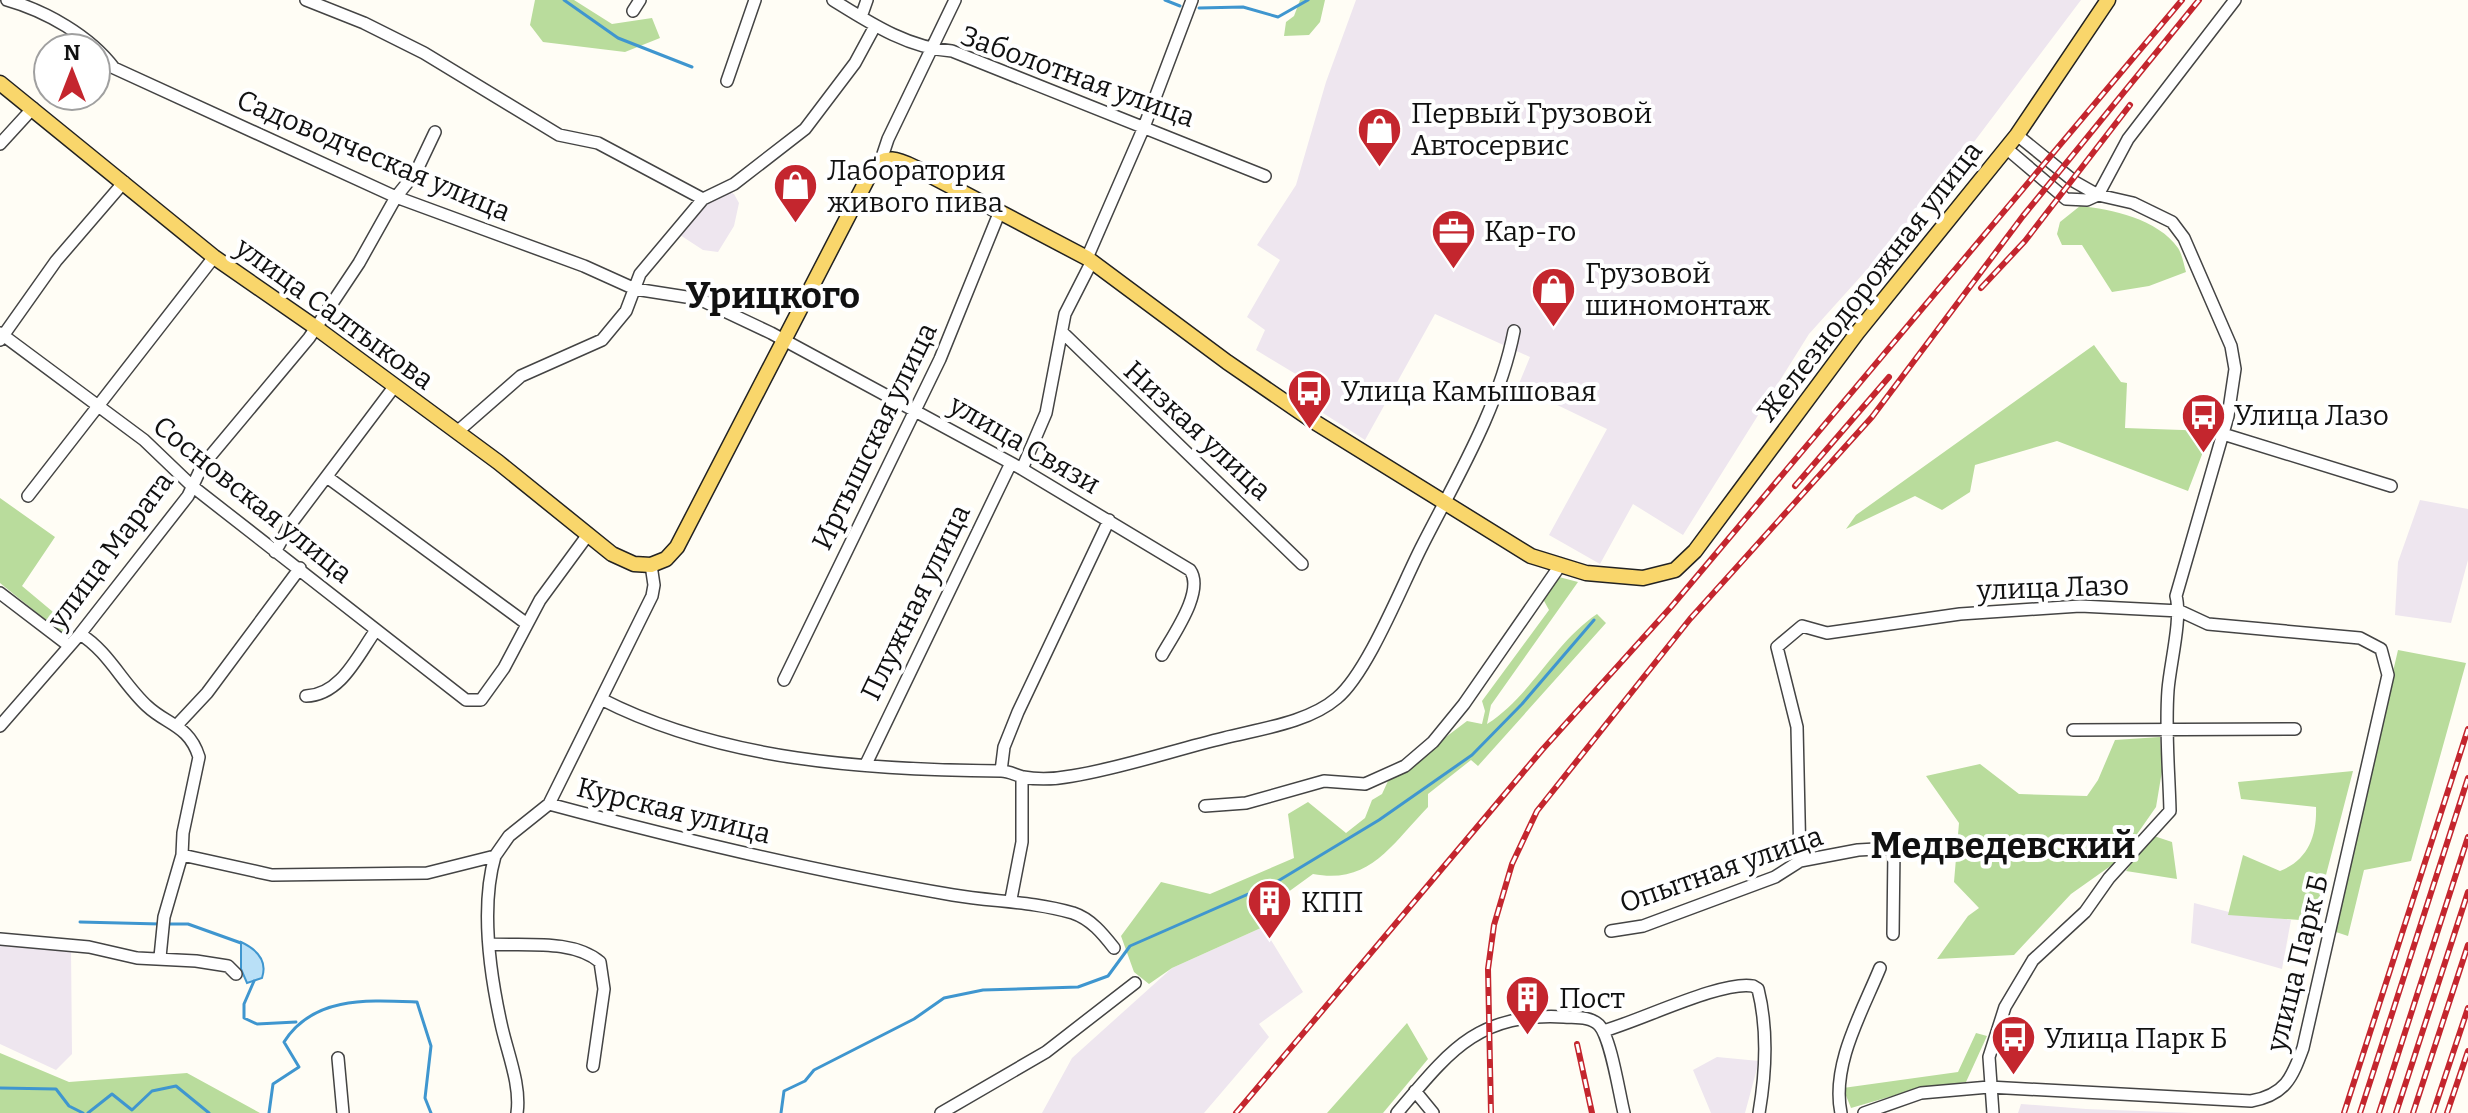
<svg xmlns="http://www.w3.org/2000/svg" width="2468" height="1113" viewBox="0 0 2468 1113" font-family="Bitter,serif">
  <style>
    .industrial { fill: #eee6ef }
    .forest { fill: #b9dc9c }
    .water { fill: #b9e0f7; stroke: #3f96cf; stroke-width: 2 }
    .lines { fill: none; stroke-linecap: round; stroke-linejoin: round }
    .stream { stroke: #3f96cf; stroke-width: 3 }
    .minor-casing { stroke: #444; stroke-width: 14 }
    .major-casing { stroke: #222; stroke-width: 17 }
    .minor { stroke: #fff; stroke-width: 11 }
    .major { stroke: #f9d66b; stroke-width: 14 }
    .rail-casing { stroke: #c4262e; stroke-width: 6 }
    .rail { stroke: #fff; stroke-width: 3; stroke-dasharray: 9; stroke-linecap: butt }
    .labels { text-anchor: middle; stroke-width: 8; stroke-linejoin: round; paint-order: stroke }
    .street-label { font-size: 28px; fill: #111; stroke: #fff }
    .poi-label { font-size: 28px; fill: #111; stroke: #fff; text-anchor: start }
    .district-label { font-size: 36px; font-weight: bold; fill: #111; stroke: #fff }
  </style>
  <rect width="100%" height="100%" fill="#fffdf5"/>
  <path class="industrial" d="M1356 0H2081L1934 195 1809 334 1683 535 1633 504 1600 564 1549 535 1607 429 1518 386 1530 357 1435 314 1365 440 1298 397 1309 382 1256 350 1265 330 1247 317 1280 260 1257 245 1296 185 1326 82Z
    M726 190 734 194 739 203 734 226 718 252 703 250 680 235 707 201Z
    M2420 500 2468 509V560L2451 623 2395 615 2398 562Z
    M2194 903 2229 912 2291 920 2282 969 2191 943Z
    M1263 927 1303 992 1259 1024 1269 1037 1204 1113H1042L1072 1058 1172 968Z
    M0 944 71 949 72 1054 56 1070 0 1044Z
    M1717 1057 1759 1061 1745 1113H1711L1693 1070Z
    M2021 1104 2086 1109 2194 1113H2018Z"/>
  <path class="forest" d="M535 0H574L612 24 652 18 660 38 625 52 543 42 530 25Z
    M1300 0H1325L1320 22 1309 35 1284 36 1286 22 1294 16Z
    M2080 206C2111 209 2158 219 2178 248 2182 254 2184 265 2186 272L2149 286 2112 292 2082 245H2062L2057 234 2060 222Z
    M2094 345 2121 382 2127 383 2125 428 2211 431 2188 491 2057 441 1975 465 1970 492 1942 510 1915 496 1846 529 1856 515Z
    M0 498 55 537 22 586 71 627 63 634 0 583Z
    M1559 577 1578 582 1491 705 1487 724C1531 696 1554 643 1597 614L1606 623 1478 766 1471 760 1428 794V807C1392 844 1370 885 1313 874L1254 917 1263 927 1172 968 1149 984 1134 972 1121 936 1161 882 1210 894 1294 858 1288 814 1308 802 1346 833 1365 818 1372 800 1382 794 1388 781 1467 721 1482 724 1485 711 1482 701 1549 610 1543 599Z
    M2398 650 2466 663 2411 861 2364 870 2348 936 2333 931Z
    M2160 737 2162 771 2156 807 2119 860 2071 894 2014 955 1937 959 1968 916 1979 908 1954 882 1959 823 1926 776 1980 764 2019 794 2087 796 2098 780 2115 740Z
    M2353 771 2314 921 2228 915 2243 855 2280 871C2308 860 2317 836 2316 807L2241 799 2238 782Z
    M2151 835 2172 842 2177 879 2126 871Z
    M1407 1023 1428 1059 1383 1113H1327Z
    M1976 1033 1987 1036 1966 1082 1913 1090 1851 1108 1843 1088 1958 1072Z
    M0 1053 69 1082 187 1073 260 1113H0Z"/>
  <path class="water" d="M241 942C256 949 268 960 262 978L247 983 241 969Z"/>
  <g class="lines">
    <path class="stream" d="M564 0 618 38 692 67
      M1165 0 1180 6
      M1199 8 1243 7 1278 17 1308 0
      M80 922 160 924
      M168 924H188L241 943
      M254 981 244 1004V1018L257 1024 296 1022
      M0 1088 56 1089 69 1106 83 1113
      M88 1113 112 1094 132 1110 152 1091 176 1086 209 1113
      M269 1113 273 1084 299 1067 284 1042C313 996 368 1000 417 1002L431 1046 425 1098 431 1113
      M781 1113 784 1091 805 1081 814 1070 914 1019 944 998 983 990 1078 987 1108 976 1130 946 1278 881 1379 820 1472 755 1522 704 1594 620"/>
    <defs>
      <path id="minor" d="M7 0C46 11 90 36 114 68L396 197 584 266 635 289 699 299 771 333 1022 469 1190 570C1205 591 1173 635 1162 655
        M306 0 364 23 424 53 559 135 598 143 703 199
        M833 0C870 23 908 48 952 51L1265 176
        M633 11 640 0
        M861 17 867 0
        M727 81 755 0
        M0 144 33 108
        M2006 148 2066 199 2087 200 2098 195
        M881 160 888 139 955 0
        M2098 195 2128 139 2235 0
        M1087 258 1144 127 1192 0
        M1062 332 1302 564
        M0 333 144 440 192 486 466 700H481L504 668 540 600 587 536
        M0 340 56 261 124 182
        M457 432 521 376 602 340 626 311 640 274 703 199 734 184 805 129 855 63 875 26
        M2223 434 2391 486
        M1022 469 1046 413 1065 314 1092 261
        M327 477 527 624
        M28 496 214 257
        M275 552 290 525 394 387
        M0 593 68 645
        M80 634C108 651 123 684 147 706 167 725 189 725 199 757L183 833 182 855 164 917 160 957
        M784 680 940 359 1000 211
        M306 696C341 695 358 655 376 630
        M601 699C722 761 868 770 1001 771 1009 771 1015 775 1023 777 1039 780 1056 779 1072 776 1122 768 1174 750 1224 738 1259 729 1308 723 1337 698 1368 672 1402 585 1422 546 1457 477 1499 408 1514 331
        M178 724 207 693 300 568
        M0 726 80 634 188 496 202 466 309 338 359 263 396 197 416 172 435 132
        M2073 730 2295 729
        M866 764 1011 463
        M1001 771 1004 747 1018 712 1109 520
        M549 804 652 596 654 585 651 565
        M1205 806 1246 803 1324 781 1365 784 1405 766 1433 742 1464 704 1559 567
        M182 855 272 875 427 873 495 856 509 836 549 804C683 840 817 872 953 895 994 902 1031 901 1073 913 1091 919 1103 934 1114 948
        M495 856C480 908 490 975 502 1028 508 1054 521 1086 517 1113
        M1800 861 1797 727 1777 647 1802 626 1827 633 1960 614 2080 606 2180 611 2208 624 2360 638 2381 649 2388 675 2303 1048C2292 1078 2285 1095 2251 1101L1989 1087 1921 1093 1864 1113
        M1011 899 1022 842V777
        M1611 931 1643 926 1775 877 1800 861 1858 850 1894 848 1893 934
        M0 939 89 947 137 958 196 961 228 966 236 974
        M491 944C525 946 573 939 600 962L604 989 593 1066
        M1603 1031C1640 1021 1722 980 1753 986L1758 989C1768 1029 1766 1072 1759 1113
        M338 1058 343 1113
        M1415 1091 1433 1113
        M941 1113 1046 1052 1135 983
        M1397 1113C1448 1053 1477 1012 1564 1017 1575 1018 1590 1016 1599 1025 1611 1038 1619 1093 1624 1113
        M1841 1113C1831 1065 1862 1012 1880 968
        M1993 1113 1989 1057 2005 1007 2033 960 2085 912 2109 878 2170 811C2169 770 2165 731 2168 690 2170 664 2182 619 2176 596L2228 416 2235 369 2231 346 2184 238 2172 222 2133 203 2098 195 2075 182 2017 135"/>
      <path id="major" d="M0 83 214 257 315 327 498 462 612 554 634 564 651 565 666 559 677 547 872 170C885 153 899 160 916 168L1087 258 1227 362 1313 421 1531 556 1586 573 1643 578 1675 570 1695 551 1857 333 2017 135 2108 0"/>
    </defs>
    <use href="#minor" class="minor-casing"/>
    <use href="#major" class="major-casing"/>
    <use href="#minor" class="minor"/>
    <use href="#major" class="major"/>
    <defs>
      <path id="rail" d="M1981 288 2025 241 2130 105
        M1795 486 1889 377
        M1577 1044 1592 1113
        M1236 1113 1542 750 1671 607 2182 0
        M1491 1113 1488 969 1494 925 1512 864 1537 811 1690 619 1872 417 2023 216 2199 0
        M2344 1113 2468 729
        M2360 1113 2468 778
        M2379 1113 2468 837
        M2396 1113 2468 892
        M2413 1113 2468 945
        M2433 1113 2468 1008
        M2447 1113 2468 1051"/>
    </defs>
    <use href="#rail" class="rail-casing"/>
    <use href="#rail" class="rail"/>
  </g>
  <defs>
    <symbol id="shop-pin" viewBox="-11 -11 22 30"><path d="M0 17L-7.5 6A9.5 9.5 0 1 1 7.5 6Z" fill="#c4262e" stroke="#fff"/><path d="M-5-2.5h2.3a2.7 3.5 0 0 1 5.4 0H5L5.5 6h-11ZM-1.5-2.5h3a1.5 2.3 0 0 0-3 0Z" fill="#fff"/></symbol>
    <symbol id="office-pin" viewBox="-11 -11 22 30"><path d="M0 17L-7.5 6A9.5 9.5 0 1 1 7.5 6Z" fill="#c4262e" stroke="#fff"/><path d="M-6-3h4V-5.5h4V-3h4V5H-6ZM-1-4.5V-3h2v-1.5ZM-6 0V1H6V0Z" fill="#fff"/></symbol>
    <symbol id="bus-pin" viewBox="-11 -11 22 30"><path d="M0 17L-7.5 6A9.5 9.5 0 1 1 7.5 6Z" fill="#c4262e" stroke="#fff"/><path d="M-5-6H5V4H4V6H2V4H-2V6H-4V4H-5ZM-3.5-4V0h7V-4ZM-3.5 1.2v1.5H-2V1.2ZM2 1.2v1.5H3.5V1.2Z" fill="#fff"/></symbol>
    <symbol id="building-pin" viewBox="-11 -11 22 30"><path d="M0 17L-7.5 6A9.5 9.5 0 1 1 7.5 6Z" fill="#c4262e" stroke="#fff"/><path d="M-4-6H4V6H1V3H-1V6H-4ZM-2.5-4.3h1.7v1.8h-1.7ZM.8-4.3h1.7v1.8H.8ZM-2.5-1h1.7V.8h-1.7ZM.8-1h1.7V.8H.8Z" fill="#fff"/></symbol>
  </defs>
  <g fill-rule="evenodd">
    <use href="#shop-pin" x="1354" y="104" width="51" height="69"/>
    <use href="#shop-pin" x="770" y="160" width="51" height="69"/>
    <use href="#office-pin" x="1428" y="206" width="51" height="69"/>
    <use href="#shop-pin" x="1528" y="264" width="51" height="69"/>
    <use href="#bus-pin" x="1284" y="366" width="51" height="69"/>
    <use href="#bus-pin" x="2178" y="390" width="51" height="69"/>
    <use href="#building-pin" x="1244" y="876" width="51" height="69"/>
    <use href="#building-pin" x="1502" y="972" width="51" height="69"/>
    <use href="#bus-pin" x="1988" y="1012" width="51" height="69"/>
  </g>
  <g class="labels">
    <g class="street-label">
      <text transform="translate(1078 76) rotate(20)" y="10">Заболотная улица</text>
      <text transform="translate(374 155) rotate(23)" y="10">Садоводческая улица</text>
      <text transform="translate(1869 281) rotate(-52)" y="10">Железнодорожная улица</text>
      <text transform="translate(335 313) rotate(36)" y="10">улица Салтыкова</text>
      <text transform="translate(1198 430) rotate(43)" y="10">Низкая улица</text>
      <text transform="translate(874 436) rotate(-64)" y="10">Иртышская улица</text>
      <text transform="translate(1025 444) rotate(30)" y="10">улица Связи</text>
      <text transform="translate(253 499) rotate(39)" y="10">Сосновская улица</text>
      <text transform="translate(110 550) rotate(-53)" y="10">улица Марата</text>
      <text transform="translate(2053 587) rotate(-2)" y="10">улица Лазо</text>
      <text transform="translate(915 602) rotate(-64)" y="10">Плужная улица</text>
      <text transform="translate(674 810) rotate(14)" y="10">Курская улица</text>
      <text transform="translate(1721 869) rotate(-19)" y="10">Опытная улица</text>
      <text transform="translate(2297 963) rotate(-76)" y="10">улица Парк Б</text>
    </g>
    <g class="poi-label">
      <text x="1411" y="123">Первый Грузовой<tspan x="1411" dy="32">Автосервис</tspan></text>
      <text x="827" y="180">Лаборатория<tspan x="827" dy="32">живого пива</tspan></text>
      <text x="1484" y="241">Кар-го</text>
      <text x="1585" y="283">Грузовой<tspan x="1585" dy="32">шиномонтаж</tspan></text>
      <text x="1341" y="401">Улица Камышовая</text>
      <text x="2234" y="425">Улица Лазо</text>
      <text x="1301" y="912">КПП</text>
      <text x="1559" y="1008">Пост</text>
      <text x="2044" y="1048">Улица Парк Б</text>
    </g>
    <g class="district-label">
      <text x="773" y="308">Урицкого</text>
      <text x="2003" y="858">Медведевский</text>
    </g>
  </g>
  <g transform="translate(72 72)"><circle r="38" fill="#ffffff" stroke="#a0a0a0" stroke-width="2"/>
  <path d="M0-6L14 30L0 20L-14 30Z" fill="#c4262e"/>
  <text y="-12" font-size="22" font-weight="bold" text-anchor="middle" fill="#111111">N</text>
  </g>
</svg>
